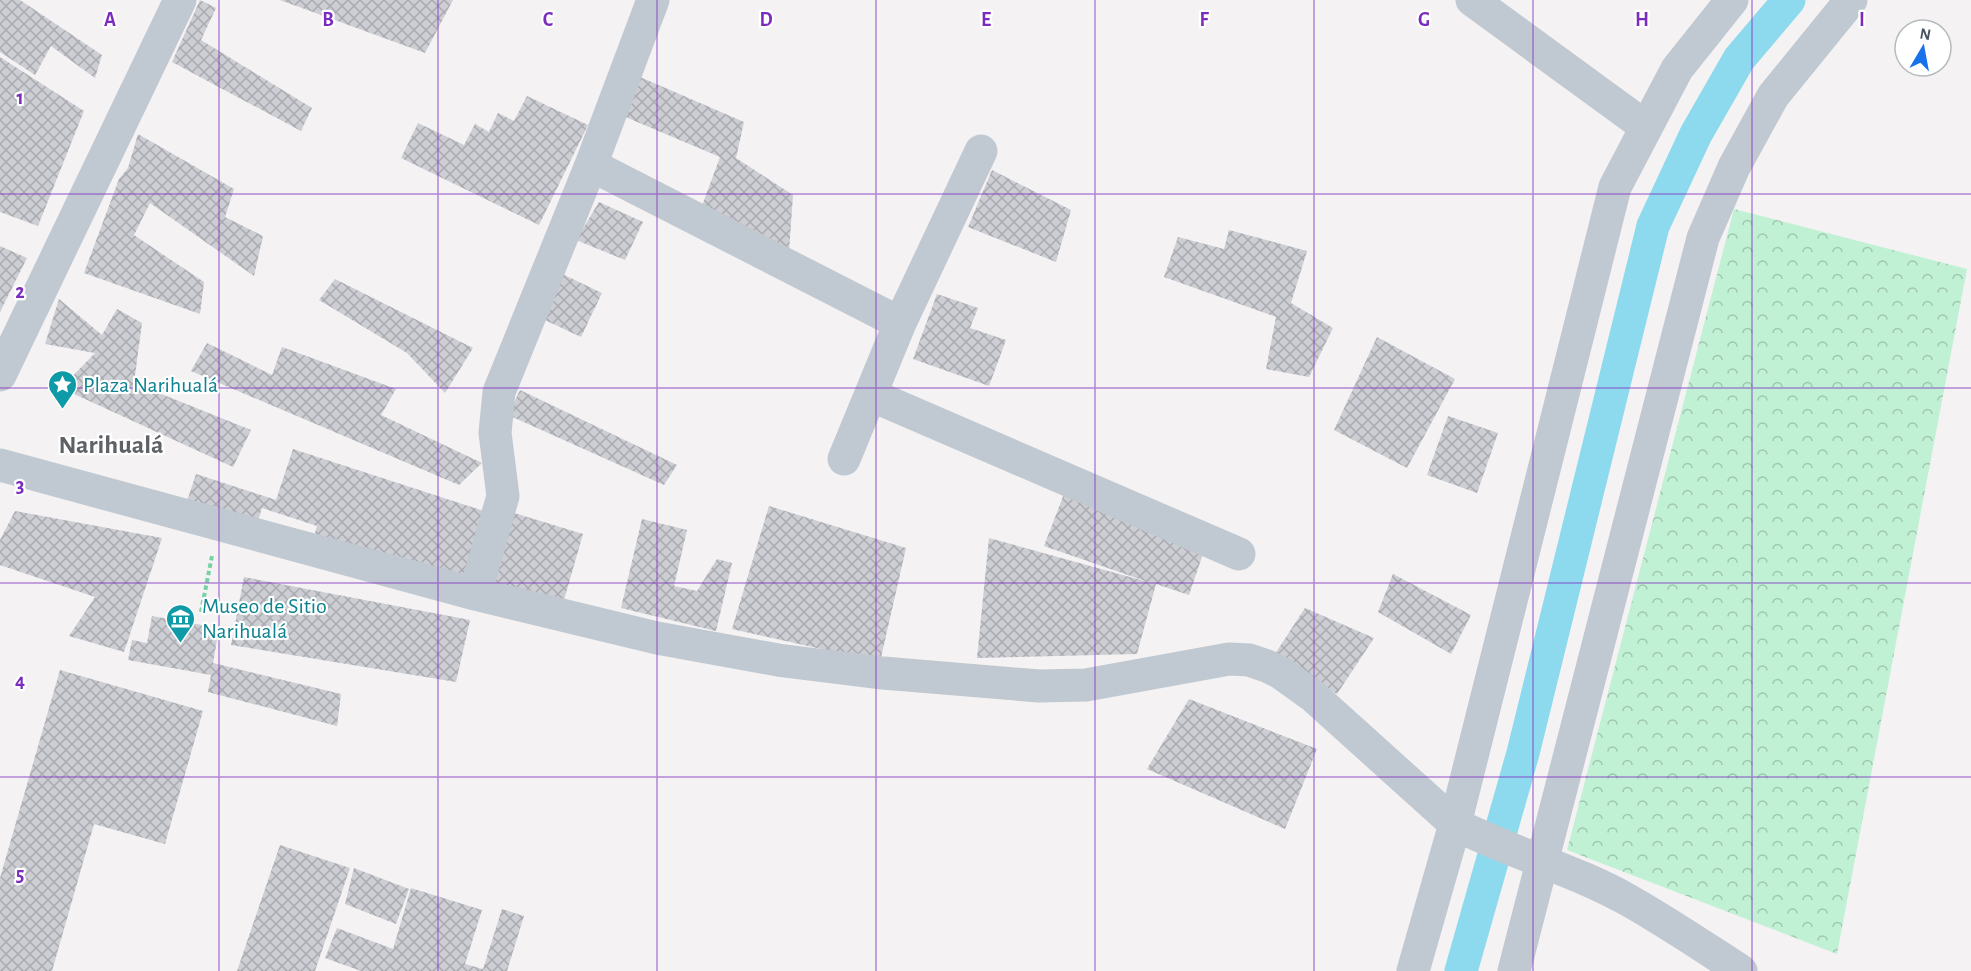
<svg xmlns="http://www.w3.org/2000/svg" width="1971" height="971" viewBox="0 0 1971 971" font-family="'Alegreya Sans',sans-serif">
  <style>
    .forest { fill: url(#forest-crowns) }
    .lines { fill: none; stroke-linecap: round; stroke-linejoin: round }
    .canal { stroke: #8ddaef; stroke-width: 33 }
    .building { fill: url(#building-cross-hatch) }
    .path { stroke: #78d1a5; stroke-width: 4; stroke-dasharray: 4.5 3; stroke-linecap: butt }
    .minor { stroke: #c0c9d1; stroke-width: 33 }
    .grid { fill: none; stroke: #7b2cbf; stroke-width: 1.5; stroke-opacity: 0.55 }
    .labels { text-anchor: middle; stroke-width: 4.5; stroke-linejoin: round; paint-order: stroke }
    .culture-label { font-size: 22px; fill: #0d838f; stroke: #fff; text-anchor: start }
    .quarter-label { font-size: 26px; font-weight: bold; fill: #5e6267; stroke: #fff }
    .grid-label { font-size: 20px; text-anchor: middle; font-weight: bold; fill: #7b2cbf; stroke: #fff; stroke-width: 4.5; stroke-linejoin: round; paint-order: stroke }
  </style>
  <defs>
    <pattern id="forest-crowns" width="20" height="18" patternUnits="userSpaceOnUse" patternTransform="scale(1.5)"><rect width="20" height="18" fill="#c1f1d4"/><path d="M2 6a3 3 0 1 1 6 0M12 15a3 3 0 1 1 6 0" fill="none" stroke="#9fc6af"/></pattern>
    <pattern id="building-cross-hatch" width="8" height="8" patternUnits="userSpaceOnUse" patternTransform="scale(1.5)"><rect width="8" height="8" fill="#ccced4"/><path d="M0 0l8 8M0 8l8-8" fill="none" stroke="#a8aaaf"/></pattern>
  </defs>
  <rect width="100%" height="100%" fill="#f4f2f2"/>
  <path class="forest" d="M1734 209 1967 269 1837 954 1567 850Z"/>
  <g class="lines">
    <path class="canal" d="M1461 971 1523 753 1653 226 1696 134 1739 59 1789 0"/>
  </g>
  <path class="building" d="M0 0H20L102 55 95 78 51 46 35 75 0 52Z
    M200 0 216 8 201 40 312 108 301 131 172 62Z
    M280 0H453L425 53Z
    M0 57 84 111 38 226 0 212Z
    M640 77 744 122 736 158 793 195 789 252 699 214 720 157 623 116Z
    M527 96 588 125 539 225 401 158 418 123 464 145 475 124 489 132 498 113 514 121Z
    M138 134 234 189 225 217 263 236 254 276 150 203 134 235 204 282 200 314 84 273 119 179 128 168Z
    M992 170 1071 210 1056 262 968 227Z
    M599 202 643 222 625 260 576 240Z
    M1229 230 1307 251 1291 303 1333 328 1309 377 1266 369 1276 317 1164 277 1178 237 1224 249Z
    M0 246 27 258 0 312Z
    M556 271 602 293 581 337 534 315Z
    M335 279 473 348 445 393 407 353 319 300Z
    M937 294 978 308 970 328 1006 340 989 386 913 359Z
    M59 299 102 335 117 309 142 323 134 383 251 430 233 467 61 388 95 353 45 344Z
    M1377 337 1455 379 1407 468 1334 430Z
    M207 343 272 375 282 347 396 389 381 415 482 463 459 485 191 371Z
    M520 390 677 465 664 485 508 415Z
    M1448 416 1498 433 1477 493 1427 475Z
    M293 449 490 513 465 589 313 540 317 526 262 508 257 524 187 501 196 474 276 500Z
    M1064 494 1206 545 1189 595 1156 584 1137 654 977 658 989 538 1148 582 1044 546Z
    M769 506 906 548 880 662 732 629Z
    M15 511 162 538 124 652 69 636 95 597 0 565V540Z
    M511 512 583 534 564 600 488 586Z
    M642 519 687 530 674 586 697 591 717 559 732 563 716 631 621 608Z
    M1393 574 1471 615 1451 654 1378 612Z
    M244 577 470 620 456 682 231 645Z
    M1305 608 1374 638 1337 694 1273 657Z
    M152 616 219 628 213 663 341 694 337 726 208 692 211 675 128 660 132 640 147 643Z
    M60 670 203 711 165 844 94 824 52 971H0V878Z
    M1189 699 1317 749 1285 829 1147 769Z
    M280 845 350 868 315 971H237Z
    M354 868 409 889 396 924 345 904Z
    M411 888 482 910 465 964 483 969 502 909 524 916 507 971H361L325 958 337 928 393 949Z"/>
  <g class="lines">
    <path class="path" d="M201 612 212 556"/>
    <path class="minor" d="M1472 0 1646 127
      M591 165 900 323
      M0 375 180 0
      M871 395 1239 554
      M844 459 900 323 981 151
      M0 465 475 594 657 638 778 660 883 673 1039 686 1086 685 1229 659 1249 660 1267 666 1281 673 1313 696 1455 824C1511 853 1573 869 1628 900 1667 922 1704 947 1741 971
      M475 594 503 496 495 433 499 392 591 165 653 0
      M1413 971 1455 824 1615 187 1677 69 1732 0
      M1514 971 1703 238 1734 167 1773 96 1851 0"/>
  </g>
  <path class="grid" d="M219 0V971M438 0V971M657 0V971M876 0V971M1095 0V971M1314 0V971M1533 0V971M1752 0V971M0 194H1971M0 388H1971M0 583H1971M0 777H1971"/>
  <defs>
    <symbol id="sight-pin" viewBox="-11 -11 22 30"><path d="M0 17L-7.5 6A9.5 9.5 0 1 1 7.5 6Z" fill="#0f9aa8" stroke="#fff"/><path d="M0-6L1.8-2.2L6-1.7L2.9 1.2L3.7 5.4L0 3.3L-3.7 5.4L-2.9 1.2L-6-1.7L-1.8-2.2Z" fill="#fff"/></symbol>
    <symbol id="museum-pin" viewBox="-11 -11 22 30"><path d="M0 17L-7.5 6A9.5 9.5 0 1 1 7.5 6Z" fill="#0f9aa8" stroke="#fff"/><path d="M0-6L6-3V-2H-6V-3ZM-5-1h2V3h-2ZM-1-1h2V3h-2ZM3-1h2V3H3ZM-6 4H6V6H-6Z" fill="#fff"/></symbol>
  </defs>
  <g fill-rule="evenodd">
    <use href="#sight-pin" x="46" y="368" width="33" height="45"/>
    <use href="#museum-pin" x="164" y="602" width="33" height="45"/>
  </g>
  <g class="labels">
    <g class="culture-label">
      <text x="83" y="392">Plaza Narihualá</text>
      <text x="202" y="613">Museo de Sitio<tspan x="202" dy="25">Narihualá</tspan></text>
    </g>
    <g class="quarter-label">
      <text x="111" y="453">Narihualá</text>
    </g>
  </g>
  <g class="grid-label">
    <text x="110" y="26">A</text>
    <text x="328" y="26">B</text>
    <text x="548" y="26">C</text>
    <text x="766" y="26">D</text>
    <text x="986" y="26">E</text>
    <text x="1204" y="26">F</text>
    <text x="1424" y="26">G</text>
    <text x="1642" y="26">H</text>
    <text x="1862" y="26">I</text>
    <text x="20" y="104">1</text>
    <text x="20" y="298">2</text>
    <text x="20" y="492">3</text>
    <text x="20" y="687">4</text>
    <text x="20" y="881">5</text>
  </g>
  <g transform="translate(1923 48) rotate(10)"><circle r="28" fill="#ffffff" stroke="#b6bbbf" stroke-width="1.5"/>
  <path d="M0-4.5L10 22L0 15L-10 22Z" fill="#1671ea"/>
  <text y="-9" font-size="16" font-weight="bold" text-anchor="middle" fill="#495560">N</text>
  </g>
</svg>
